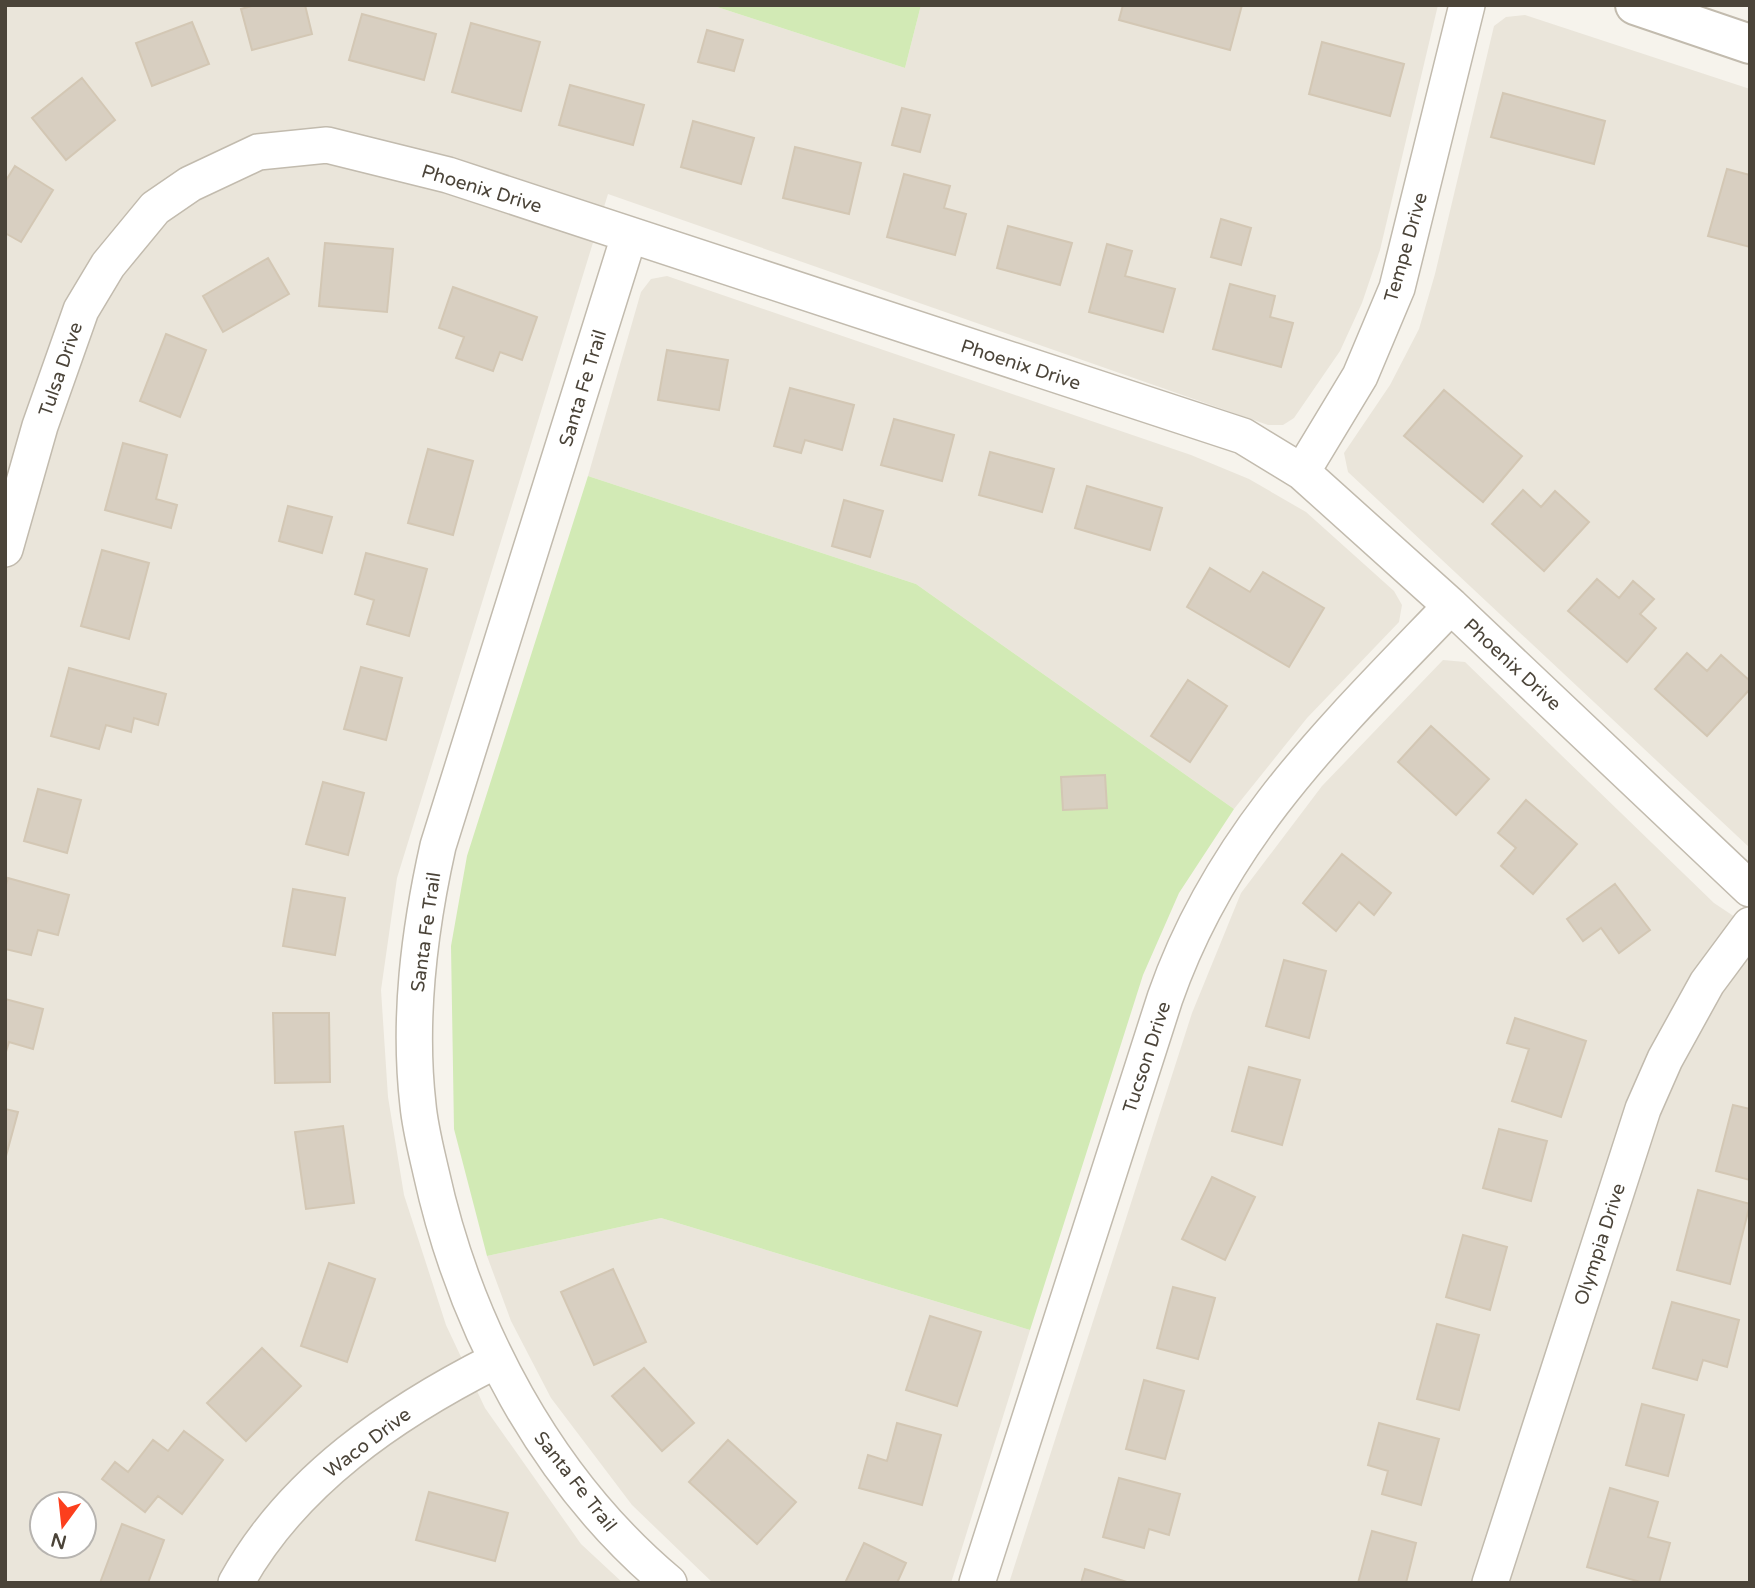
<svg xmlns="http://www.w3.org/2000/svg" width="1755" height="1588" viewBox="0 0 1755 1588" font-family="'Varela Round',sans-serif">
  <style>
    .residential { fill: #eae5da; fill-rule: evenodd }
    .green { fill: #d2eab5 }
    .building { fill: #d8cfc1; stroke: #d3c7b4; stroke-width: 2 }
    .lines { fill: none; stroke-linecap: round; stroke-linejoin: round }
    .minor-casing { stroke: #c2bbae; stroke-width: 38 }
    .tertiary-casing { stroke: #c2bbae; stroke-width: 42 }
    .minor { stroke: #fff; stroke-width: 35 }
    .tertiary { stroke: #fff; stroke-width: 38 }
    .labels { text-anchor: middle; stroke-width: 5; stroke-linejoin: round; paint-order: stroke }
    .street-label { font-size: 19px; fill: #4b4439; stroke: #fff }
  </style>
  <rect width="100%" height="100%" fill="#f6f3ec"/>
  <path class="residential" d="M5 5H711L905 68 921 5H1438L1380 250 1362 303 1340 351 1294 418 1283 425H1268L608 194 397 878 381 990 388 1097 404 1195 446 1325 485 1408 581 1544 623 1583H5ZM42 1504H84V1546H42Z
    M1525 15 1750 89V848L1348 472 1344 453 1390 385 1419 329 1435 274 1494 26 1506 17Z
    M667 276 1191 455 1249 479 1306 512 1394 591 1402 605 1399 622 1307 718 1234 809 916 584 588 476 641 292 651 279Z
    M1443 660 1465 662 1714 903 1750 927V1583H1009L1192 1013 1241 893 1322 786Z
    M661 1218 1030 1330 951 1583H713L632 1505 551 1398 511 1321 487 1256Z"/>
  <path class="green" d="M711 5H921L905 68Z
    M588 476 916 584 1234 809 1179 893 1143 975 1030 1330 661 1218 487 1256 454 1129 451 946 467 856Z"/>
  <path class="building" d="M255 5H305L312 34 252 50 241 9Z
    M1123 5H1242L1230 50 1119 20Z
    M362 14 436 34 424 80 349 60Z
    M192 22 209 64 152 86 136 43Z
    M471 23 540 42 521 111 452 92Z
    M707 30 743 40 734 71 698 62Z
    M1322 42 1404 64 1390 116 1309 94Z
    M82 78 115 120 66 160 32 118Z
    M570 85 644 105 633 145 559 125Z
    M1503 93 1605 121 1594 164 1491 137Z
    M902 108 930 115 920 152 892 145Z
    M693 121 754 138 741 184 681 167Z
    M795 147 861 163 849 214 783 198Z
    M15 166 53 190 21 242 5 233V182Z
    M1727 169 1750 175V247L1708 236Z
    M904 174 950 186 944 208 966 214 955 255 887 237Z
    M1221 219 1251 228 1241 265 1211 257Z
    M1008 226 1072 243 1060 285 997 268Z
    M325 243 393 249 387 312 319 306Z
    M1107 244 1132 251 1125 276 1175 289 1163 332 1089 312Z
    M268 258 289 294 223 332 203 296Z
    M1230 284 1275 296 1270 317 1293 323 1281 367 1213 349Z
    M453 287 537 317 522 360 500 352 493 371 456 358 464 337 439 328Z
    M166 334 206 350 180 417 140 401Z
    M667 350 728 360 719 410 658 400Z
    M790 388 854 405 842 450 805 440 801 453 774 446Z
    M1444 390 1522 456 1483 502 1404 436Z
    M894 419 954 435 942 481 881 465Z
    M123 443 167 455 156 499 177 505 171 528 105 510Z
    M428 449 473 461 453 535 408 523Z
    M990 452 1054 469 1042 512 979 495Z
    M1087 486 1162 508 1150 550 1075 528Z
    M1523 490 1541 507 1555 491 1589 522 1544 571 1492 524Z
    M844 500 883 511 870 557 832 546Z
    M288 506 332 517 322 553 279 541Z
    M102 550 149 563 129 639 81 626Z
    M366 553 427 569 409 636 367 624 374 600 355 594Z
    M1210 568 1250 592 1263 572 1324 608 1289 667 1187 607Z
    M1597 579 1619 598 1633 581 1654 599 1640 614 1656 628 1627 662 1568 611Z
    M1687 653 1707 671 1721 655 1750 681V689L1707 736 1655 689Z
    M361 667 402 678 386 740 344 729Z
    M69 668 166 694 158 725 134 718 131 732 106 725 99 749 51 736Z
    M1188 680 1227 706 1190 762 1151 736Z
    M1431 726 1489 779 1456 815 1398 762Z
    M1105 775 1107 808 1063 810 1061 777Z
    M323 782 364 793 348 855 306 844Z
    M38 789 81 800 67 853 24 841Z
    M1526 800 1577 844 1533 894 1501 866 1516 848 1498 833Z
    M1342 854 1391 893 1374 915 1359 902 1336 931 1303 903Z
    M8 878 69 895 58 935 38 930 31 955 5 949V888Z
    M1615 884 1650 930 1619 953 1601 928 1583 941 1567 919Z
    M293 889 345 898 335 955 283 946Z
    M1284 960 1326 971 1309 1038 1266 1026Z
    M5 999 43 1009 33 1049 9 1042 5 1055Z
    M273 1013H329L330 1082 275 1083Z
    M1515 1018 1586 1041 1561 1117 1512 1101 1529 1049 1507 1043Z
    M1249 1067 1300 1080 1282 1145 1232 1131Z
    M1733 1105 1750 1109V1180L1716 1171Z
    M5 1109 18 1112 6 1156H5Z
    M343 1126 354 1203 306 1209 295 1132Z
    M1499 1129 1547 1141 1531 1201 1483 1188Z
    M1212 1177 1255 1197 1225 1260 1182 1239Z
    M1698 1190 1750 1204 1730 1284 1677 1270Z
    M1463 1235 1507 1247 1490 1310 1446 1297Z
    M329 1263 375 1279 347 1362 301 1346Z
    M613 1269 646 1342 594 1365 561 1292Z
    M1173 1287 1215 1298 1198 1359 1157 1348Z
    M1672 1302 1739 1320 1727 1367 1703 1360 1697 1380 1653 1368Z
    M930 1316 981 1332 957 1406 906 1390Z
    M1437 1324 1479 1335 1459 1410 1417 1399Z
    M262 1348 301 1386 246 1441 207 1403Z
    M644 1368 694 1423 662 1451 612 1396Z
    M1144 1380 1184 1391 1165 1459 1126 1449Z
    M1642 1404 1684 1415 1668 1476 1626 1465Z
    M897 1423 941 1435 922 1505 859 1488 868 1455 887 1461Z
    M1379 1423 1439 1439 1421 1505 1382 1494 1388 1471 1368 1465Z
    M184 1431 223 1460 182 1514 158 1496 145 1512 102 1479 115 1462 128 1472 153 1440 168 1451Z
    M728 1440 796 1502 757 1544 689 1482Z
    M1119 1478 1180 1494 1169 1535 1149 1529 1144 1548 1103 1537Z
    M1610 1488 1658 1502 1648 1537 1670 1543 1659 1583H1644L1587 1567Z
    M429 1492 508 1513 495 1561 416 1540Z
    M122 1524 164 1540 148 1583H100Z
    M1372 1531 1416 1543 1406 1583H1358Z
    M864 1543 906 1563 897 1583H845Z
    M1085 1569 1130 1583H1081Z"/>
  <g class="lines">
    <defs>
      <path id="minor" d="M629 236 438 846C419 931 408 1018 418 1105 420 1127 426 1150 431 1172 465 1327 546 1480 669 1583
        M1302 472 1360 376 1397 288 1467 5
        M5 549 40 426 81 310 108 265 155 208 190 184 258 152 327 145 448 175 1243 436 1302 472 1451 606 1750 889
        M236 1583C292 1481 394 1412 495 1361
        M977 1583 1165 998C1222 834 1334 728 1451 606
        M1490 1583 1643 1109 1665 1059 1707 983 1750 925"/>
      <path id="tertiary" d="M1635 5 1750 44"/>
    </defs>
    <use href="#minor" class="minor-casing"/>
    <use href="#tertiary" class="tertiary-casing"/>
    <use href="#minor" class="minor"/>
    <use href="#tertiary" class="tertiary"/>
  </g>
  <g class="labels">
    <g class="street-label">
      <text transform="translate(482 188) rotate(17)" y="7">Phoenix Drive</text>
      <text transform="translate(1405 247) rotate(-74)" y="7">Tempe Drive</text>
      <text transform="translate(1021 364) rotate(18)" y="7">Phoenix Drive</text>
      <text transform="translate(60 369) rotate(-71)" y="7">Tulsa Drive</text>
      <text transform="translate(582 388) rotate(-73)" y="7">Santa Fe Trail</text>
      <text transform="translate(1513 664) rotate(43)" y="7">Phoenix Drive</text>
      <text transform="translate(425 932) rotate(-82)" y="7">Santa Fe Trail</text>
      <text transform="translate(1146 1057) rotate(-72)" y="7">Tucson Drive</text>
      <text transform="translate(1599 1244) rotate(-72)" y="7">Olympia Drive</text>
      <text transform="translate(367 1442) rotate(-37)" y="7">Waco Drive</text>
      <text transform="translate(576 1481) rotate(52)" y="7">Santa Fe Trail</text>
    </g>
  </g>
  <rect width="1755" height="1588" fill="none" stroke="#4b4439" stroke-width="14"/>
  <g transform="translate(63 1525) rotate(195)"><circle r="33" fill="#ffffff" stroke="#b7b4b0" stroke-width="2"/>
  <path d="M0-5L12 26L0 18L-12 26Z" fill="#fc3f1d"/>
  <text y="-10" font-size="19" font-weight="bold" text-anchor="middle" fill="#4b4439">N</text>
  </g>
</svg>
